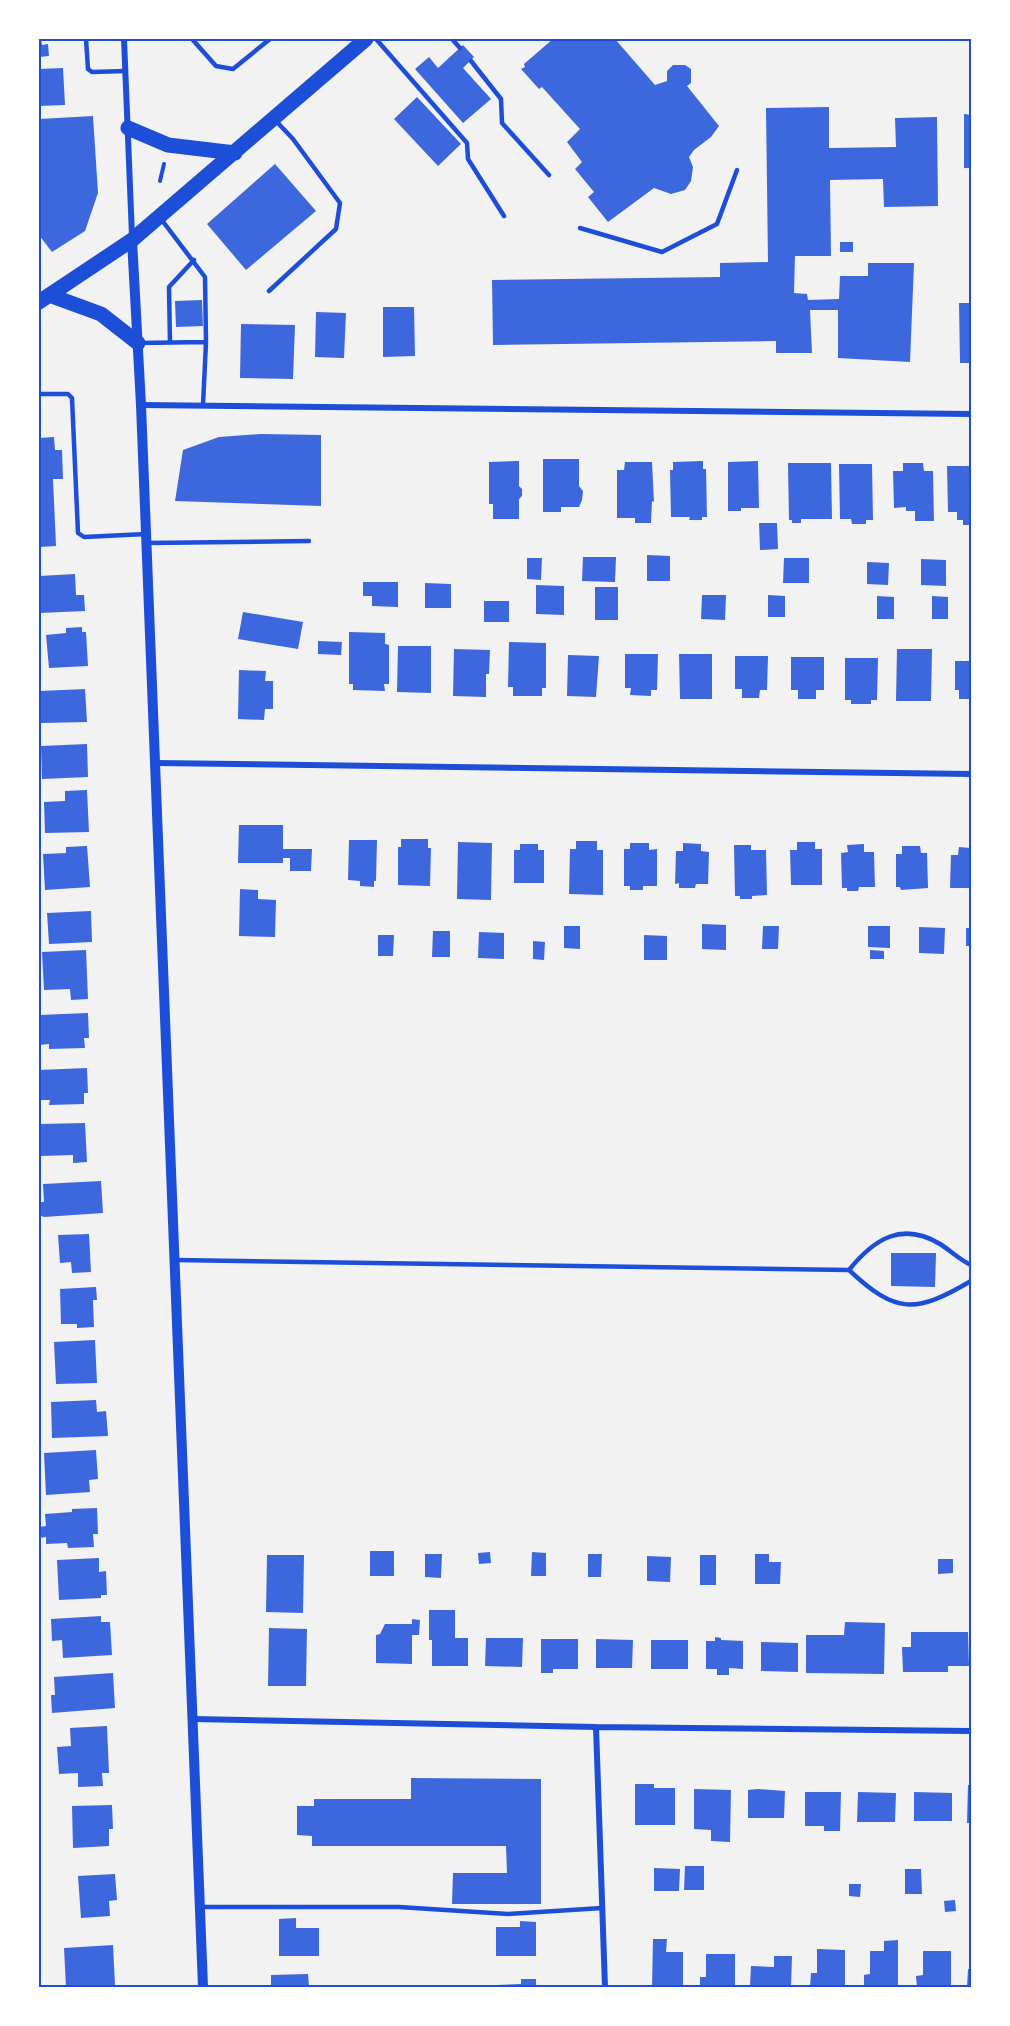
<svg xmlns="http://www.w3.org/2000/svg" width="1010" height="2026" viewBox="0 0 1010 2026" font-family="Mulish,sans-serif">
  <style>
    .building { fill: #3d67dc }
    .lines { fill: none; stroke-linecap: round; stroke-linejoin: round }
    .path { stroke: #1d4ed8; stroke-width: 4 }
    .service { stroke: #1d4ed8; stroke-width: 4.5 }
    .minor { stroke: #1d4ed8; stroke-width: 6 }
    .tertiary { stroke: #1d4ed8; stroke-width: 10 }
    .primary { stroke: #1d4ed8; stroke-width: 15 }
    .neatline { fill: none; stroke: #1d4ed8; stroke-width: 2 }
  </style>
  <rect width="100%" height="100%" fill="#f2f2f2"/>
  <path class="building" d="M39 39H41L42 45 48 44 49 56 39 57Z
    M553 39H615L655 85 667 81V71L673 65H685L691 69V83L687 86 719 126 711 137 694 150 689 157 693 167 691 181 685 190 671 194 654 188 608 222 588 197 594 192 575 169 582 162 567 142 580 129 542 87 539 89 521 69 525 67 524 64Z
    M463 45 474 57 463 68 491 99 463 123 415 69 429 57 438 68Z
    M63 68 65 105 39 106V69Z
    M417 97 461 144 438 166 394 119Z
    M829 107V148L896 147 895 118 937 117 938 206 884 207 883 179 830 180 831 256H795L794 293 807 294 808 300 839 299 840 276H868V263H914L910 362 838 358V310H810L812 353H776V341L493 345 492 280 720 277V263L768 262 766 108Z
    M964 114 971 115V168H964Z
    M93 116 98 193 85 231 52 252 39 235V119Z
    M275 164 316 211 246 270 207 224Z
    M840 242H853V252H840Z
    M202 300 203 326 176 327 175 301Z
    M959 303H971V363H960Z
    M383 307H414L415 356 383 357Z
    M316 312 346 313 344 358 315 357Z
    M241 324 295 325 293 379 240 378Z
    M261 434 321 435V506L175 501 183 450 219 437Z
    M54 437 55 450H62L63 479H53L56 546 39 547V438Z
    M543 459H579V486L583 491 582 500 579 507H561V512H543Z
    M519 461V486L522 489V496L519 499V519H493V504H489V462Z
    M703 461V469H706L707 517H702V520H689L690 517H671L670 470H673V462Z
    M758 461 759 508H741V511H728V462Z
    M625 462H652L654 502 652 501 651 523H635V518H617V470H624Z
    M788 463H831L832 519H801V523H792V520H789Z
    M903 463H923L924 471H933L934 521H915V511H906V507L894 508 893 471H903Z
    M839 464H872L873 520H866V524H852L851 519H840Z
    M947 466H971V525H963V520H957V512H948Z
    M759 523H777L778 549 760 550Z
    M647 555 670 556V581H647Z
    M583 557H616L615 582 582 581Z
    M527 558H542L541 580 527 579Z
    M784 558H809V583H783Z
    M921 559 946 560V586L921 585Z
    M867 562 889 563 888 585 867 584Z
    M75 574 76 595H84L85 611 39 613V576Z
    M363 582H398V607L372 606V596H363Z
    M425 583 451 584V608H425Z
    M536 585 564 586V615L536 614Z
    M595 587H618V620H595Z
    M702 595H726L725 620 701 619Z
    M768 595 785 596V617H768Z
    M877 596 894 597V619H877Z
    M932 596 948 597V619H932Z
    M484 601H509V622H484Z
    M243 612 303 622 298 649 238 639Z
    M82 627V632H86L88 666 49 668 46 635 66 633V628Z
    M349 632 385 633V644L389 645V684H384L385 691 353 690V684H349Z
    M318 641 342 642 341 655 318 654Z
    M509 642 546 643V688H542V696H513V687H508Z
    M398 646H431V693L397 692Z
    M454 649 490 650 489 674H486V697L453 696Z
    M897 649H932L931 701H896Z
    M625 654H658L657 690H651V696L630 695 631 688H625Z
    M679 654H712V699H680Z
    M568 655 599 656 596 697 567 696Z
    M735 656H768L767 690H760L759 698H742V689H735Z
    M791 657H824V690H816V699H798V690H791Z
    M845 658H878L877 700H871V704H851V700H845Z
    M955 661H971V699H959V690H955Z
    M239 670 266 671 265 681H273V709H265L264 720 238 719Z
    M85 689 87 722 41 723 40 691Z
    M87 744 88 777 42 779 41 746Z
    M87 790 89 832 45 833 44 802 65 801V791Z
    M239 825H283V849H312L311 871H290V858H283V863H238Z
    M401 839H428V848H431L430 886 398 885V847H401Z
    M349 840H377L376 881H374V887L360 886V881L348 880Z
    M576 841H597V850H603V895L569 894 570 849H576Z
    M458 842 492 843 491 900 457 899Z
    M797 842H815V849H822V885H791L790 850H797Z
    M630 843H649V850L657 849V886H643V890H630V886H624V849H630Z
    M683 843 701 844V851L709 852 708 884H696L695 888H679V883L675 884 676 851H683Z
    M520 844H538V850H544V883H514V850H520Z
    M864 844V852H874L875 887H859L858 891H847V888H842L841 853 848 852 847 845Z
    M734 845H751V850H766L767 895 752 896V899H740V896H735Z
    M87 846 90 887 45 890 43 854 66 853V847Z
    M902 846H920L921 853H927L928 888 901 890 900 887H896V854H902Z
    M959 847 971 848V888H950L951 855H958Z
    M240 889 258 890V899L276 900 275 937 239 936Z
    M91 911 92 942 49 944 47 913Z
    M702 924 726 925V950L702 949Z
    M564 926H580V949L564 948Z
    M763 926H779L778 949H762Z
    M868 926H890V948L868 947Z
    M919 927 945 928 944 954 919 953Z
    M966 928H971V946H966Z
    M433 931H450V957H432Z
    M479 932 504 933V959L478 958Z
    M378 935H394L393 956H378Z
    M644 935 667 936V960H644Z
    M533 941 545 942 544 960 533 959Z
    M86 950 88 999 71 1000 70 989 44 990 42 952Z
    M870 950 884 951V959H870Z
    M88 1013 89 1038H84L85 1048 49 1049V1044L39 1045V1015Z
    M87 1068 88 1093H84V1104L49 1105 50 1100H39V1070Z
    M85 1123 87 1162 73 1163V1155L41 1156 39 1124Z
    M101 1181 103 1213 44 1217 39 1215V1202H44L43 1184Z
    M89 1234 91 1272 72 1273 71 1262 60 1263 58 1235Z
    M891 1253H936L935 1287 891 1286Z
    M96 1287 97 1300H93L94 1327 77 1328V1324H61L60 1289Z
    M95 1340 97 1383 56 1384 54 1342Z
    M96 1400 97 1412 106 1411 108 1436 52 1438 51 1402Z
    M96 1450 98 1479 89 1480 90 1492 46 1495 44 1453Z
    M97 1508 98 1534H93L94 1547 68 1548 67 1543 46 1544V1537L39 1538V1527L46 1526 45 1514 72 1512V1509Z
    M370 1551H394V1576H370Z
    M490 1552 491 1563 479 1564 478 1553Z
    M532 1552 546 1553V1576H531Z
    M425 1554H442L441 1578 425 1577Z
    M588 1554H602L601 1577H588Z
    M755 1554H769V1562H781L780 1584H755Z
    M267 1555H304L303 1613 266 1612Z
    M700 1555H716V1585H700Z
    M647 1556 671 1557 670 1582 647 1581Z
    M99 1558V1572L106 1571 107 1595H101V1598L59 1600 57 1560Z
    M938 1559H953V1573L938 1574Z
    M429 1610H455V1638H468V1666H432V1640H429Z
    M101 1616V1622H110L112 1655 63 1658 62 1640 52 1641 51 1619Z
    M412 1619 420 1620 419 1635H412V1664L376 1663V1635L380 1634 385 1624H412Z
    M845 1622 885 1623 884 1674 806 1673V1635H844Z
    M269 1628 307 1629 306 1686H268Z
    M911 1632H968L969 1666H948V1672H903L902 1647H911Z
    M715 1637 721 1638V1640L743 1641V1669L729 1668V1675H717V1669H706V1641H715Z
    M486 1638H523L522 1667 485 1666Z
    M541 1639H578V1669H553V1673H541Z
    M596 1639 633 1640 632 1668H596Z
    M651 1640H688V1669H651Z
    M761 1642 798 1643V1672L761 1671Z
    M113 1673 115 1708 52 1713 51 1695H55L54 1677Z
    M107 1726 109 1773H102L103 1786 78 1787V1773L59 1774 57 1747 71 1746 70 1728Z
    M411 1778 541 1779V1904H452L453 1873H507L506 1846H312V1836L297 1835V1806H314V1799H411Z
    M635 1784H654V1788H675V1825H635Z
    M968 1785H971V1823H967Z
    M694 1789 731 1790 730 1842 711 1841V1830L694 1829Z
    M758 1789 785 1791 784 1818H748V1790Z
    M805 1792H841L840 1831H824V1826H805Z
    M858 1792 896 1793 895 1822H857Z
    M914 1792 952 1793V1821H914Z
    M112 1805 113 1829H109V1846L73 1848 72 1806Z
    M685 1866H704V1890H684Z
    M654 1868 680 1869 679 1891H654Z
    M905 1869H921L922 1894H905Z
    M115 1874 117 1900 109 1901 110 1916 81 1918 78 1876Z
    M849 1884H861L860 1897 849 1896Z
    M955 1900 956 1911 945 1912 944 1901Z
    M296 1918V1928H319V1956H279V1919Z
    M520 1921 536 1922V1956H496V1927H520Z
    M653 1939H667L666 1952H683V1987H652Z
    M898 1940V1987H864V1975L870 1974V1951H884V1941Z
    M113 1945 115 1985 66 1987 64 1948Z
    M817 1949 845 1950V1987H810L811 1973H817Z
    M923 1951H951V1987H917L916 1976 923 1975Z
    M706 1954H735V1987H700V1977H706Z
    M774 1956H792L791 1987H750L751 1966 774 1967Z
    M968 1969H971V1987H967Z
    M308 1974 309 1987H271V1975Z
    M521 1979H536V1987H497V1985L521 1984Z"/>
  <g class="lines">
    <path class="path" d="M160 181 164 164"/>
    <path class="service" d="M86 39 88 69 92 72 126 71
      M192 39 216 66 233 69 270 39
      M376 39 467 143 468 159 504 216
      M452 39 460 48
      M471 61 501 99 502 123 549 175
      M161 219 205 277 206 342 203 405
      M580 228 662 252 717 224 737 170
      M269 291 336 229 340 203 293 139 276 121
      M140 343 206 342
      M170 343 169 287 194 260
      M39 394H68L72 398 78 533 84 537 146 534
      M147 543 309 541
      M175 1260 849 1270C896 1314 915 1314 971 1281
      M849 1270C874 1239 902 1221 940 1244 951 1251 960 1260 971 1265
      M200 1907H399L508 1914 602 1908"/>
    <path class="minor" d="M124 39 132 236
      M141 405 971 414
      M155 763 971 774
      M193 1719 596 1727 971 1731
      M596 1727 605 1987"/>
    <path class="tertiary" d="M132 240 141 405 203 1987"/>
    <path class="primary" d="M128 128 168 145 235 153
      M49 295 101 314 138 343
      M39 302 132 240 366 39"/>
  </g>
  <rect width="1010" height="2026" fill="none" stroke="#ffffff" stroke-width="81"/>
  <rect x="40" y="40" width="930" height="1946" class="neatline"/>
</svg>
